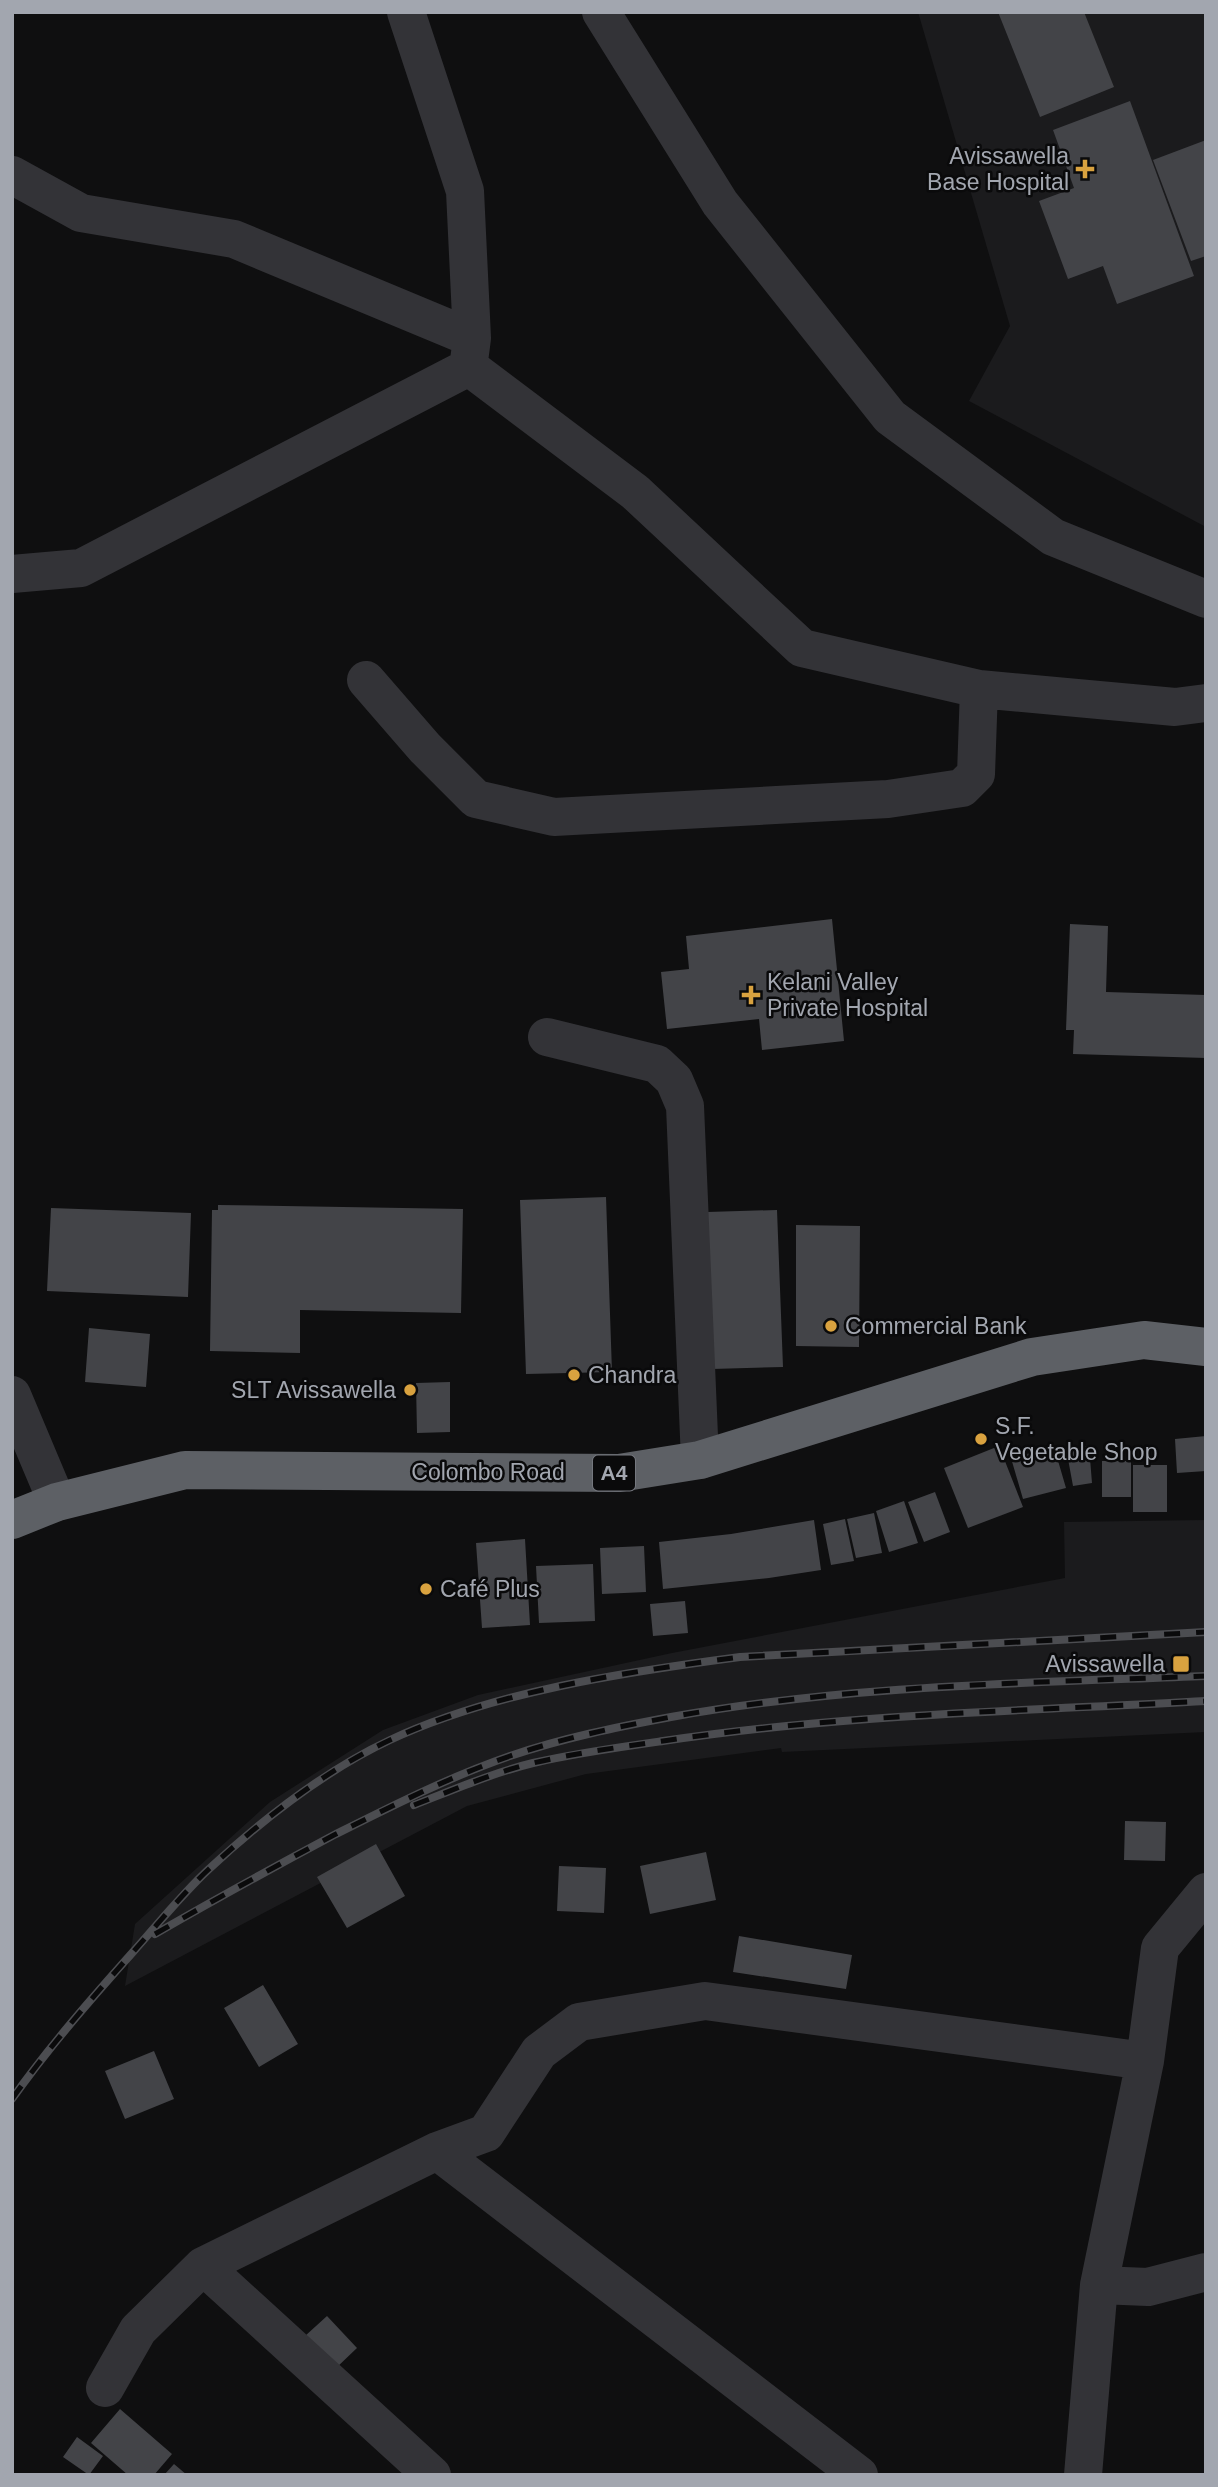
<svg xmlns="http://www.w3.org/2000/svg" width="1218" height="2487" viewBox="0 0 1218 2487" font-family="Arial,sans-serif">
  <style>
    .built { fill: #1b1b1d }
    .building { fill: #434448 }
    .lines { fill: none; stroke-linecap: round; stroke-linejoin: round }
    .minor { stroke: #333337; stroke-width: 38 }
    .highway { stroke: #5d6065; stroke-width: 38 }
    .rail-casing { stroke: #4c4d51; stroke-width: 8 }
    .rail { stroke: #0a0a0b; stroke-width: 5; stroke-dasharray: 16; stroke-linecap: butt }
    .poi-dot { fill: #d9a23f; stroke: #0a0a0b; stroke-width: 2.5 }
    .labels { text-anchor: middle; stroke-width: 5; stroke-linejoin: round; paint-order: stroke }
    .shield { fill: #0a0a0b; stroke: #74777e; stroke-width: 2 }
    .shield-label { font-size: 21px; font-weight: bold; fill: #a2a6af }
    .poi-label { font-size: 23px; fill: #a2a6af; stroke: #0a0a0b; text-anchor: start }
    .street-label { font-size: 23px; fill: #a2a6af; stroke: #0a0a0b }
  </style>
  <rect width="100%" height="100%" fill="#0f0f10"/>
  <path class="built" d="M918 12H1206V527L969 401 1010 326Z
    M1206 1520V1732L782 1752 781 1748 586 1774 467 1806 125 1986 135 1924 270 1802 383 1730 478 1695 672 1653 1065 1578 1064 1522Z"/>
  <path class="building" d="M998 12H1084L1114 87 1040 117Z
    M1130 101 1194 276 1117 304 1103 266 1068 279 1039 201 1074 188 1053 130Z
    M1206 140V256L1191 261 1153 160Z
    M832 919 844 1041 762 1050 759 1019 667 1029 661 972 689 969 686 936Z
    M1070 924 1108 926 1106 992 1206 995V1058L1073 1054 1074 1030H1066Z
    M606 1197 612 1372 526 1374 520 1200Z
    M218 1205 463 1209 461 1313 300 1310V1353L210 1351 212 1210H218Z
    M51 1208 191 1213 188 1297 47 1291Z
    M777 1210 783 1367 712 1369 707 1212Z
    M796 1225 860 1226 859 1347 796 1346Z
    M89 1328 150 1334 146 1387 85 1382Z
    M450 1382V1432L417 1433 416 1383Z
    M1206 1436V1471L1177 1473 1175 1439Z
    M999 1446 1023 1507 968 1528 944 1468Z
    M1089 1446 1092 1483 1073 1486 1066 1448Z
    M1054 1447 1066 1488 1023 1499 1011 1458Z
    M1102 1461H1131V1497H1102Z
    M1133 1465H1167V1512H1133Z
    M935 1492 950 1532 924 1542 908 1502Z
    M904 1501 918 1543 889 1552 876 1511Z
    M874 1513 882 1553 856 1558 847 1519Z
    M845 1519 854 1561 831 1565 823 1524Z
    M814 1520 821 1570 769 1578 663 1589 659 1542 731 1534Z
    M525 1539 530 1625 482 1628 476 1543Z
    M644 1546 646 1592 602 1594 600 1548Z
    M593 1564 595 1621 539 1623 536 1566Z
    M685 1601 688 1633 653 1636 650 1604Z
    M1125 1821 1166 1822 1165 1861 1124 1860Z
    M376 1844 405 1896 347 1928 317 1877Z
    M706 1852 716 1900 650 1914 640 1866Z
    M559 1866 606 1868 604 1913 557 1911Z
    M739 1936 852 1955 846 1989 733 1972Z
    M263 1985 298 2044 259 2067 224 2008Z
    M154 2051 174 2099 125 2119 105 2071Z
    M327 2316 357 2348 335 2369 305 2336Z
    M120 2409 172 2454 154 2475H128L91 2443Z
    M77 2437 103 2456 89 2475 63 2457Z
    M174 2464 187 2475H164Z"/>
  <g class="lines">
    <path class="minor" d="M406 12 465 191 472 338 469 361
      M601 12 720 203 890 417 1053 537 1206 599
      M12 175 81 213 234 239 472 338
      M12 574 81 568 469 367 635 492 802 648 979 689 1175 707 1206 703
      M366 680 425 748 476 799 554 817 888 799 962 788 976 774 979 689
      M547 1037 657 1064 674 1080 685 1106 700 1460
      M12 1395 57 1502
      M437 2151 859 2475
      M203 2266 432 2475
      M1099 2285 1148 2287 1206 2272
      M105 2388 138 2330 203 2266 437 2151 486 2133 539 2052 579 2022 705 2001 1145 2061
      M1083 2475 1099 2285 1145 2061 1160 1948 1206 1892"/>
    <path class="highway" d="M12 1520 57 1502 185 1470 619 1473 700 1460 1032 1357 1144 1340 1206 1347"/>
    <defs>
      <path id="rail" d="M414 1805C453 1790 492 1773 533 1763 576 1753 620 1747 663 1741 843 1714 1025 1711 1206 1701
        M155 1934C214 1900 274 1867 334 1835 392 1806 449 1777 510 1756 563 1738 617 1727 671 1717 847 1685 1028 1683 1206 1676
        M12 2099C49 2047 91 1999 133 1952 158 1924 182 1894 209 1869 262 1820 324 1771 390 1740 495 1691 626 1672 740 1657L1206 1632"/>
    </defs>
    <use href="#rail" class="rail-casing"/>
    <use href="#rail" class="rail"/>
  </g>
  <g class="poi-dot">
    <path d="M1081.5 158.5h7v7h7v7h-7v7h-7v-7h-7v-7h7z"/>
    <path d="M747.5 984.5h7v7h7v7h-7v7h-7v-7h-7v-7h7z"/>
    <circle cx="831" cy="1326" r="7"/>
    <circle cx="574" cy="1375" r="7"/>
    <circle cx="410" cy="1390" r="7"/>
    <circle cx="981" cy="1439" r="7"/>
    <circle cx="426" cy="1589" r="7"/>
    <rect x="1172" y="1655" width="18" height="18" rx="3.5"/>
  </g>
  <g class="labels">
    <rect class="shield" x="593" y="1455.5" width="42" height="35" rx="5"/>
    <g class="shield-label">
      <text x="614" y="1480">A4</text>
    </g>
    <g class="poi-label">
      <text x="1069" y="164" text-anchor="end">Avissawella<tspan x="1069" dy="26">Base Hospital</tspan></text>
      <text x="767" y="990">Kelani Valley<tspan x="767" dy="26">Private Hospital</tspan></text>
      <text x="845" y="1334">Commercial Bank</text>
      <text x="588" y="1383">Chandra</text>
      <text x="396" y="1398" text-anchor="end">SLT Avissawella</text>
      <text x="995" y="1434">S.F.<tspan x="995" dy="26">Vegetable Shop</tspan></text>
      <text x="440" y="1597">Café Plus</text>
      <text x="1165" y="1672" text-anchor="end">Avissawella</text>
    </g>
    <g class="street-label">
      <text x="488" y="1480">Colombo Road</text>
    </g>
  </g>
  <rect width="1218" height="2487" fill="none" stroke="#a2a6af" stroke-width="28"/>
</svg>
